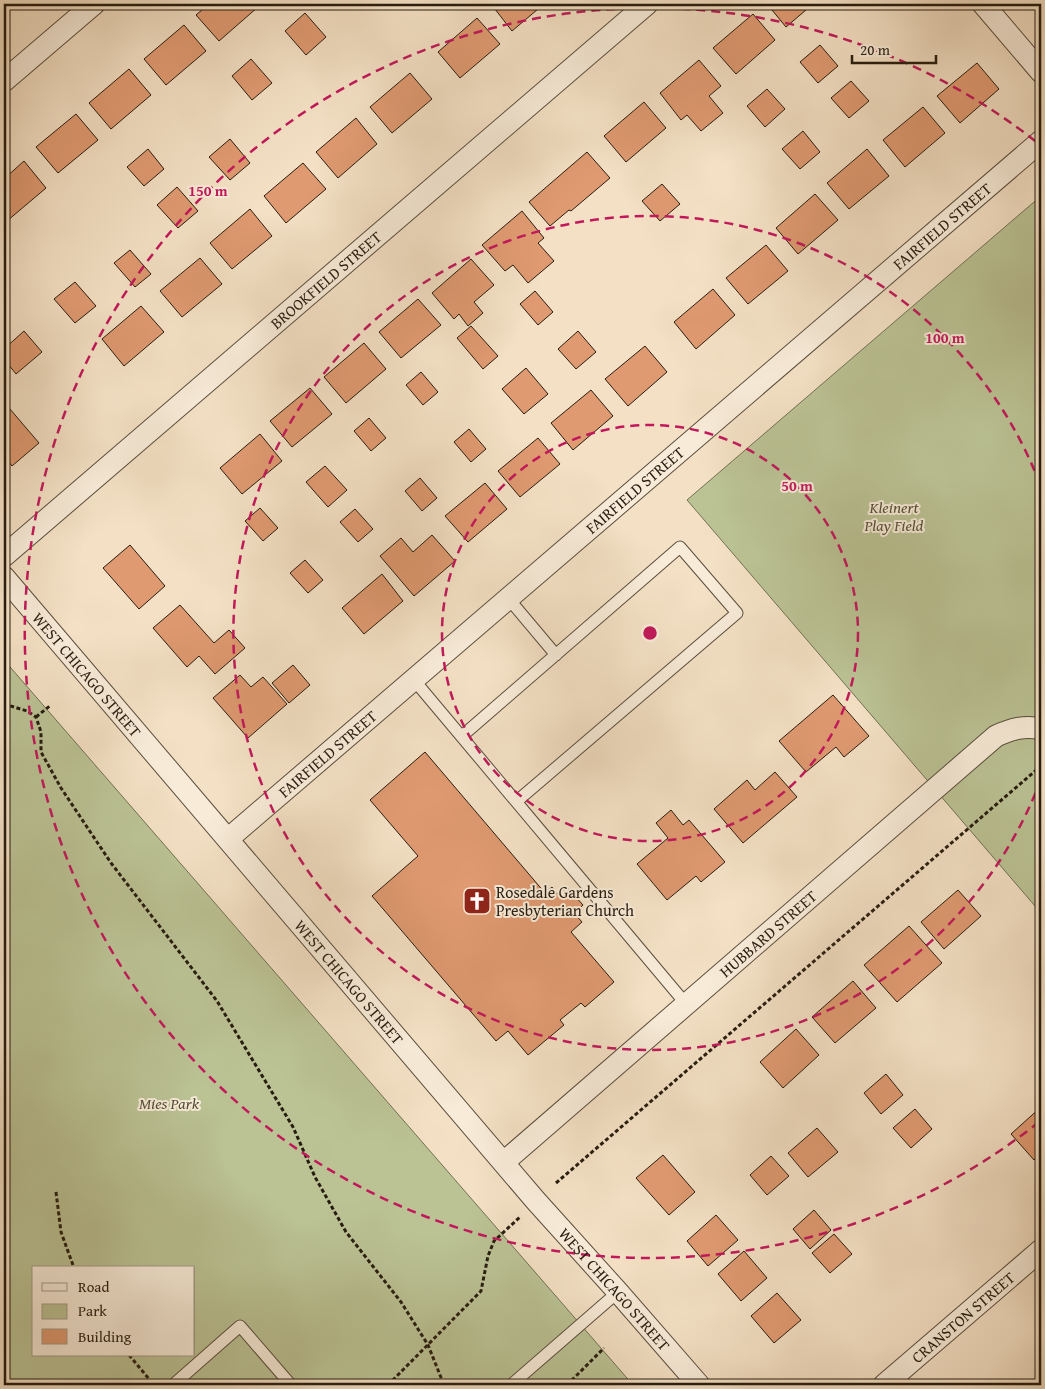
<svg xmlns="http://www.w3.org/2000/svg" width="1045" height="1389" viewBox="0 0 1045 1389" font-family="'Gentium Book Plus',serif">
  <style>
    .green { fill: #bbc395; stroke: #717052; fill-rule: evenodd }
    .building { fill: #e09a71; stroke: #271c10 }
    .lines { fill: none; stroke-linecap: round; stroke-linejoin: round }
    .service-casing { stroke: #5a4d3d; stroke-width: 13 }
    .minor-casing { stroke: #5a4d3d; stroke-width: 23 }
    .path { stroke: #271c10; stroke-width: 3; stroke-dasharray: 4 2.5; stroke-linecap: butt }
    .service { stroke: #f8ecd9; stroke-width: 11 }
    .minor { stroke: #f8ecd9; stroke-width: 21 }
    .ring { fill: none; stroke: #c2185b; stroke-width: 2.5; stroke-dasharray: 9 6 }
    .labels { text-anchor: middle; stroke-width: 4; stroke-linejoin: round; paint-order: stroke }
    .street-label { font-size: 16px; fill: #271c10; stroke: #f8ecd9 }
    .park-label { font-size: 16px; font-style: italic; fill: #534e38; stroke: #f8ecd9 }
    .poi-label { font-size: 16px; fill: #271c10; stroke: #f8ecd9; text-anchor: start }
    .centre { fill: #c2185b; stroke: #f8ecd9; stroke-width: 2.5 }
    .ring-label { font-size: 15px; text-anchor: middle; font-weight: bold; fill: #c2185b; stroke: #f8ecd9; stroke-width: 4; stroke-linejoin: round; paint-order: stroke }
  </style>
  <rect width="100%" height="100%" fill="#f4e1c5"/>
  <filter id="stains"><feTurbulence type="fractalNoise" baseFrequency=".004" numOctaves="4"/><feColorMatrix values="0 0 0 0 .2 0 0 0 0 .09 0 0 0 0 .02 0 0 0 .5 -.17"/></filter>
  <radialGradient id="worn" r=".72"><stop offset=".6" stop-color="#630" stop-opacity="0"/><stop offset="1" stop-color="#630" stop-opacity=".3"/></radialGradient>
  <path class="green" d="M1041 196V913L687 500Z
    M4 660 633 1385H4ZM34 1268H194V1355H34Z"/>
  <path class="building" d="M209 4H255L258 7 219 41 196 15Z
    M491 4H544L512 31Z
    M767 4H813L786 27Z
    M305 13 326 37 306 55 285 31Z
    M753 14 775 40 736 74 713 48Z
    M477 18 500 44 460 78 438 52Z
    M184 25 206 51 166 85 144 59Z
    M820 45 838 66 818 83 800 62Z
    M251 59 272 83 252 100 232 76Z
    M699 60 721 86 709 96 723 113 701 131 687 115 681 120 660 93Z
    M977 63 999 89 960 123 937 96Z
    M129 69 151 95 111 129 89 103Z
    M410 73 432 99 392 133 370 107Z
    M851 81 869 101 849 118 831 98Z
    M767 89 785 109 765 127 747 106Z
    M644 102 666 128 626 162 604 136Z
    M923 107 945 133 905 167 883 140Z
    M76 114 98 140 58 173 36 147Z
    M356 118 377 144 338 178 316 152Z
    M803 131 820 152 800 169 782 149Z
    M230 139 250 163 230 180 209 157Z
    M148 149 164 169 144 186 127 167Z
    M867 149 889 176 849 209 827 183Z
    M587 152 610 178 571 211 569 210 550 226 529 202Z
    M24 161 46 188 7 221 4 218V179Z
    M303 163 326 189 286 223 264 196Z
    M662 184 680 204 660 221 642 201Z
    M177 187 198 211 178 228 157 205Z
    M815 194 838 220 798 254 776 228Z
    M250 209 272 236 232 269 210 243Z
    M522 211 544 238 538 243 554 261 528 283 513 265 505 271 482 245Z
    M766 245 788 271 748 304 726 278Z
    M130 250 151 274 135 287 114 263Z
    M200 258 222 284 182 317 160 291Z
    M471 259 494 285 474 302 483 313 468 326 459 314 454 319 432 293Z
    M75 282 96 306 75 323 54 299Z
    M713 289 735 315 696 349 674 322Z
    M535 291 553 312 538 325 520 304Z
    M418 299 441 325 401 358 379 332Z
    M141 306 164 332 124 366 102 339Z
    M471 326 498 356 483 369 457 338Z
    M24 331 42 352 16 374 4 359V349Z
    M578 331 596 352 576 369 558 349Z
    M364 343 386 369 346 403 324 377Z
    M645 346 667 372 628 406 605 379Z
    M526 368 548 394 524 414 502 389Z
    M421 372 438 392 423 405 406 385Z
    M310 388 332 414 292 447 270 421Z
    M591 390 613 416 573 450 551 423Z
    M4 402 39 443 12 466 4 456Z
    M369 418 386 438 371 451 354 431Z
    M469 429 486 449 471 462 454 442Z
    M260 434 282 461 242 494 220 468Z
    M538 438 560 464 520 497 498 471Z
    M325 466 347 490 328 507 306 482Z
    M420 478 437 498 422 511 405 491Z
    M485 483 507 509 468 542 445 516Z
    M260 508 278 528 263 541 245 521Z
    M355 509 373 529 358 542 340 522Z
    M432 535 455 561 414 596 380 556 401 538 413 552Z
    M130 545 165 586 139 609 103 568Z
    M305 560 323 580 308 593 290 573Z
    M382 574 403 601 364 634 342 608Z
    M180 605 214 643 229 630 245 648 215 674 199 656 187 667 153 628Z
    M293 665 310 685 289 703 272 683Z
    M240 675 251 687 263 677 287 704 248 738 213 698Z
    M833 695 869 736 844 757 836 747 806 772 779 741Z
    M425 752 545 893 552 887 557 894 566 886 583 905 574 913 582 922 571 932 614 982 585 1007 581 1003 560 1020 564 1025 528 1055 508 1031 496 1041 372 896 418 856 370 800Z
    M775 772 797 797 743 843 714 809 747 780 755 790Z
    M671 810 683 825 689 820 725 862 701 882 696 876 667 900 637 864 668 838 656 823Z
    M958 890 981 916 944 949 921 922Z
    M909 926 942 963 897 1002 864 965Z
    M853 981 876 1008 835 1043 812 1017Z
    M796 1029 819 1055 783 1088 760 1062Z
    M886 1074 903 1095 881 1114 864 1093Z
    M1041 1107V1153L1034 1160 1011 1134Z
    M915 1109 932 1129 911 1148 893 1128Z
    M817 1128 838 1152 808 1177 788 1153Z
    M663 1155 695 1192 669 1215 636 1178Z
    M771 1156 789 1176 767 1195 750 1175Z
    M814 1210 831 1230 810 1249 793 1229Z
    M716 1215 738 1240 708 1266 687 1241Z
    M834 1234 852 1254 830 1273 812 1253Z
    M744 1251 767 1278 741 1301 718 1274Z
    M777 1293 801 1320 774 1343 751 1316Z"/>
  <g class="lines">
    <defs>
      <path id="service" d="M508 598 556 655
        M414 680 686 1004
        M462 736 680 547 737 613 517 801
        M173 1385 240 1326 291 1385
        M511 1385 618 1292"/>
      <g id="minor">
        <path d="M983 4 1041 72"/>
        <path d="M4 81 94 4"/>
        <path id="s1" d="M4 556 647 4"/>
        <path id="s2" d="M4 577 536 1201 618 1292 699 1385"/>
        <path id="s3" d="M228 839 1041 141"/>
        <path id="s4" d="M504 1162 996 736C1011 729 1025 725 1041 729"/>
        <path id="s5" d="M884 1385 1041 1250"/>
      </g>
    </defs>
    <use href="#service" class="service-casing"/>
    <use href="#minor" class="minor-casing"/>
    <path class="path" d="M4 704 27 711 36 717 41 732V752L61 788 111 863 217 1001 293 1127 315 1177 346 1232 401 1302 428 1345 444 1385
      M36 717 51 705
      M556 1183 1041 766
      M56 1192 61 1232 74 1268
      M129 1355 154 1385
      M388 1385 481 1291 488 1256 494 1241 520 1217
      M567 1385 604 1348"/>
    <use href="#service" class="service"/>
    <use href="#minor" class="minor"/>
  </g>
  <g class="ring">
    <circle cx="650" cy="633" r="208"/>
    <path d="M1041 779A417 417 0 1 1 1041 487"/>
    <path d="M1039 1122A625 625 0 1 1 1039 144"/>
  </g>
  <defs>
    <symbol id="church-square" viewBox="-11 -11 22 22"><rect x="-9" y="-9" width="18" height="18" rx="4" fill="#8f2418" stroke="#f8ecd9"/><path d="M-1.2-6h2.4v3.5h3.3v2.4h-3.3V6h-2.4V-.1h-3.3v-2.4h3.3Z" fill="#fff"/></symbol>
  </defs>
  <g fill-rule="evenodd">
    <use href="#church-square" x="461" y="885" width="32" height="32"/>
  </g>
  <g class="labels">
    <g class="street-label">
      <text dy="6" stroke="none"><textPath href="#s3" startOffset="941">FAIRFIELD STREET</textPath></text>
      <text dy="6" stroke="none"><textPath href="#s1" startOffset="424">BROOKFIELD STREET</textPath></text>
      <text dy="6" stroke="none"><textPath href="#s3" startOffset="536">FAIRFIELD STREET</textPath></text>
      <text dy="6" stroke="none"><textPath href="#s2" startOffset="128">WEST CHICAGO STREET</textPath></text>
      <text dy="6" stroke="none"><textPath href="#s3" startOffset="131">FAIRFIELD STREET</textPath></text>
      <text dy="6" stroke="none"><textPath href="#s4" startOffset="349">HUBBARD STREET</textPath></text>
      <text dy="6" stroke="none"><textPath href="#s2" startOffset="532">WEST CHICAGO STREET</textPath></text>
      <text dy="6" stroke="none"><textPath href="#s2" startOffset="938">WEST CHICAGO STREET</textPath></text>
      <text dy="6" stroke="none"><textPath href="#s5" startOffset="104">CRANSTON STREET</textPath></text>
    </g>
    <g class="park-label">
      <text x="894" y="513">Kleinert<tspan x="894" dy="18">Play Field</tspan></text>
      <text x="169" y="1109">Mies Park</text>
    </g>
    <g class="poi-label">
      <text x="496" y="898">Rosedale Gardens<tspan x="496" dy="18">Presbyterian Church</tspan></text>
    </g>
  </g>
  <circle cx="650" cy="633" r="8" class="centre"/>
  <g class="ring-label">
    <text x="208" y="196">150 m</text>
    <text x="945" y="343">100 m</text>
    <text x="797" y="491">50 m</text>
  </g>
  <rect width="1045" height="1389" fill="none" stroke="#f4e1c5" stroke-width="20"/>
  <rect x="5" y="5" width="1035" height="1379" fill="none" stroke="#271c10" stroke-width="2.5"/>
  <rect x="10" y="10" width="1025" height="1369" fill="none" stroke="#271c10"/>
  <rect x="32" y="1266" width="162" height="90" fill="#f8ecd9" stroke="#a49989"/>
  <rect x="42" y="1283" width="25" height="8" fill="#f8ecd9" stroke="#a49989"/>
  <text x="78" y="1292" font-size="15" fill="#271c10">Road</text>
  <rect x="42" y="1304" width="25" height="15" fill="#bbc395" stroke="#a49989"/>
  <text x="78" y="1316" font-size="15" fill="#271c10">Park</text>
  <rect x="42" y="1329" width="25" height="15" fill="#e09a71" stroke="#a49989"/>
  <text x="78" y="1342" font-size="15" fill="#271c10">Building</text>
  <path d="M852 55v8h84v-8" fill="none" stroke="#271c10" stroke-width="2.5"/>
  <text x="860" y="55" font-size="15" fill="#271c10" stroke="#f8ecd9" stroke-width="4" paint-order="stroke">20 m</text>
  <rect width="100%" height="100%" filter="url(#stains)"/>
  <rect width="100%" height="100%" fill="url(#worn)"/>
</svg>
